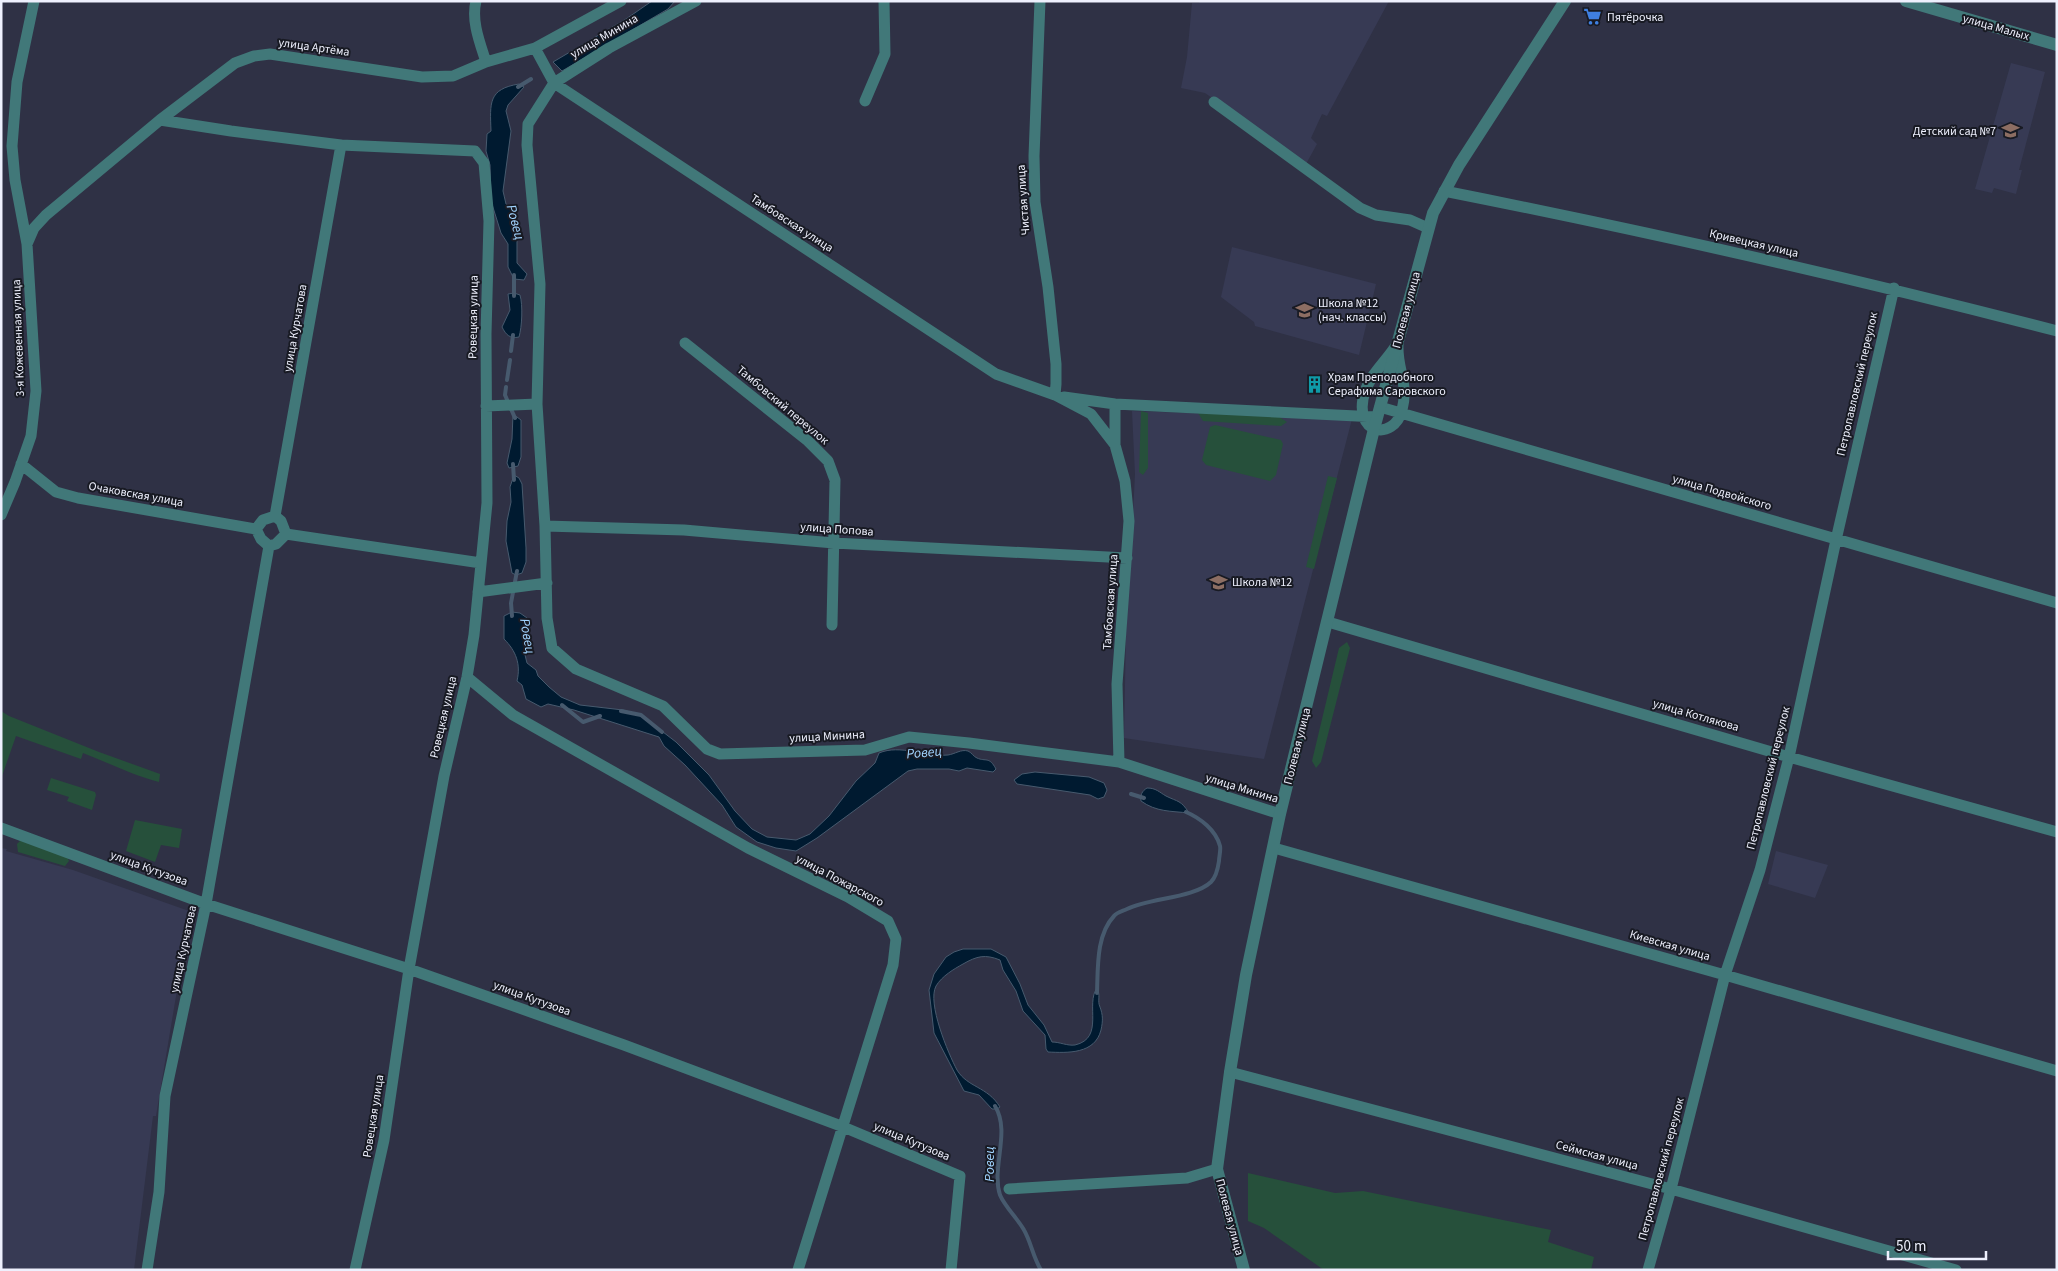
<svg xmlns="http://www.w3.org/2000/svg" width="2058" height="1271" viewBox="0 0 2058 1271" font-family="'Source Sans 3',sans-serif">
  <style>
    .built { fill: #373a54 }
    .green { fill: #26503b }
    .water { fill: #001a30; stroke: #475a6e }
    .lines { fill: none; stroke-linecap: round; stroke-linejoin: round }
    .stream { stroke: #475a6e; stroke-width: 4 }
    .minor { stroke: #417879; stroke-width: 11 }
    .tertiary { stroke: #417879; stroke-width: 12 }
    .labels { text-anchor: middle; stroke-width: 4; stroke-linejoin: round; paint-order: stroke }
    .poi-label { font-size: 12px; fill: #eef0fd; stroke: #181a23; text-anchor: start }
    .street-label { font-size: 12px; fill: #eef0fd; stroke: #181a23 }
    .water-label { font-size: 14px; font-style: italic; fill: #a1d4ff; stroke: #181a23 }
  </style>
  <rect width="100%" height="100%" fill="#2f3145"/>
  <path class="built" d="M1200 1H1389L1327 116 1322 114 1311 138 1317 144 1306 164 1205 93 1181 88 1187 57 1192 3H1199Z
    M2011 63 2045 72 2019 170H2022L2016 194 1994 188 1992 193 1975 189Z
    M1232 247 1376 284 1359 355 1255 326 1254 322 1221 297Z
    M1132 411 1352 419 1264 759 1124 738 1127 578 1131 554 1135 474Z
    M1 848 7 849 6 851 73 870 189 911 185 928 189 936 180 972 156 1116H153L134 1270H1Z
    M1776 851 1828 865 1815 898 1768 884Z"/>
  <path class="green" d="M1141 411 1148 413V468L1143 475 1139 472Z
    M1198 413 1278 416 1287 422 1281 426 1203 421Z
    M1215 425 1281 440 1283 444 1276 475 1270 481 1206 465 1202 460 1210 427Z
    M1328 476 1337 478 1314 569 1306 567Z
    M1347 642 1350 648 1321 762 1316 768 1312 761 1339 648Z
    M1 711 9 716 99 752 160 774 159 782C132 775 109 763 83 753L81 759 16 736 1 779Z
    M51 778 95 792 96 795 92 810 67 801 69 797 47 790Z
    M135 820 182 829 179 848 161 845 155 862 126 851Z
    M21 840 67 856 69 861 65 866 18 852 17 844Z
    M1248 1173 1335 1193 1363 1191 1551 1230 1548 1242 1594 1257 1591 1270H1324L1264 1228 1248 1221Z"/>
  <path class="water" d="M652 1H675L668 9 562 71 553 62 626 19Z
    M519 84 524 87 508 105 506 111 511 131 503 191 506 204 513 210 517 218V263L527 274 524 280 514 279 508 267V244L501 233 491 201 490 165 486 151 487 134 491 131C490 103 488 89 519 84Z
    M514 293 520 295C523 305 522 327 519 337 510 339 506 335 502 327L510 310 508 294Z
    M513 414 521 420V457L518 466 509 468 507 463 512 439Z
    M514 475 519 478 522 484 526 548V562L522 573 516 575 512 573 506 541 507 521 511 502 510 487Z
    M512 612 520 613 527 618 529 631 525 655 527 663 536 670 538 676 549 687 561 697 580 705 623 710 641 715 676 742 709 775 735 811 752 829 767 837 796 840 810 834 829 816 856 781 875 763 879 753C900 744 926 757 948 755 955 754 961 749 968 751 971 752 974 757 977 758 986 762 989 756 996 769L993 772 967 768 959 771 949 769H917L908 771 817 838 796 851 776 848 757 842 736 827 722 805 685 765 664 746 659 737 574 710 548 704 541 707 526 699 522 685 517 681C521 664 516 651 504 639V616Z
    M1035 772 1089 777 1104 783 1107 790 1104 797 1098 799 1090 795 1017 784 1014 780 1022 774Z
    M1147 788C1156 788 1159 792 1166 796 1178 802 1181 800 1189 813 1171 811 1156 812 1141 801 1140 795 1142 791 1147 788Z
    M963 949H991L1006 957 1020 984 1028 1005 1044 1025 1052 1042C1060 1042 1067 1046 1075 1045 1105 1038 1085 1004 1097 988 1101 995 1097 1001 1100 1007 1103 1015 1103 1021 1101 1030 1095 1054 1068 1053 1048 1052L1046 1049 1045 1035 1023 1011 1016 991 1003 970 1000 960C985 954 977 956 963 964 954 969 942 976 936 986 927 1003 948 1053 957 1070 968 1088 987 1086 1000 1107L997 1109H992L979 1095 964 1091 934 1033 929 990 934 974 946 957 954 952Z"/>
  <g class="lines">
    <path class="stream" d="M518 87 531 79
      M514 275V296
      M511 351 513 335
      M507 380 510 360
      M506 387 505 395 515 418
      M513 464 514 480
      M512 616 511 603 517 571
      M562 705 583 722 600 716
      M621 711 641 715 662 732
      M1131 794 1144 798
      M1097 993C1098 968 1096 935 1114 916 1117 912 1123 911 1127 909 1150 898 1194 898 1211 882 1216 877 1218 868 1219 861 1219 857 1221 850 1220 846 1216 830 1200 818 1186 812
      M995 1106C1011 1132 991 1167 1000 1195 1005 1207 1018 1219 1024 1230 1031 1242 1033 1257 1041 1270"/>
    <path class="minor" d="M476 1C471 21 480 43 486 62
      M696 1 609 48 554 83 528 124 527 145 540 284 537 404 545 526 547 618 552 648 576 669 663 706 707 749 720 754 865 750 909 737 969 743 1119 762 1280 814
      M1040 1 1034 156 1035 202 1048 287 1056 364V384L1055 395
      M535 48 554 83 996 374 1055 395 1091 414 1115 445
      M865 101 885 54 884 1
      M1214 102 1360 208 1376 215 1410 220 1428 228
      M160 120 231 131 341 145 475 151 484 163 489 221 486 334 487 503 474 635 467 677 444 776 409 969 384 1140 355 1270
      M1444 191C1650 232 1854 278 2057 331
      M27 244 34 228 46 215 160 120 235 63 254 56 270 54 422 77 453 76 486 62 535 48 621 1
      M685 343 808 441 828 461 835 480 832 625
      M1395 347C1385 362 1371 374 1365 391 1351 435 1394 442 1402 410 1409 383 1397 370 1398 345
      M1064 397 1115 404 1377 417
      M1115 404V445L1125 481 1129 521 1117 684 1119 762
      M486 406 537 404
      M1380 407 2057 603
      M21 464 56 492 78 498 256 529
      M1 515 15 482 31 436 36 391 27 244 15 180 12 146 17 82 34 1
      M275 516 341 145
      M275 516 281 521 286 534 276 544 269 546 261 539 256 529 263 520Z
      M545 526 684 530 834 543 1127 558
      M286 534 481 563
      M478 592 547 583
      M1328 622 1789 757 2057 832
      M467 677 513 715 748 848 848 897 888 921 896 939 893 965 798 1270
      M1 828 206 904 409 969 624 1045 841 1126 960 1176 951 1270
      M1274 848 1725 975 2057 1071
      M1230 1072 1671 1189 1956 1270
      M1009 1189 1187 1178 1217 1169
      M147 1270 159 1192 165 1096 206 904 269 546
      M1648 1270 1671 1189 1725 975 1760 870 1789 757 1836 540 1894 288"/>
    <path class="tertiary" d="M1906 1 2057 45
      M1244 1270 1217 1169 1230 1072 1246 975 1280 814 1374 429 1433 213 1459 165 1565 1"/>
  </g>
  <defs>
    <symbol id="supermarket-bare" viewBox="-9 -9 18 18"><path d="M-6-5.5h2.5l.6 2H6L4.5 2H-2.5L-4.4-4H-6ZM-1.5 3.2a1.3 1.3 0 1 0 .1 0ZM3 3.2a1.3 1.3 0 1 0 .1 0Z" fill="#3f7fe0" stroke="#181a23" stroke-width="2.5" paint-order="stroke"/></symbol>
    <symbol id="school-bare" viewBox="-9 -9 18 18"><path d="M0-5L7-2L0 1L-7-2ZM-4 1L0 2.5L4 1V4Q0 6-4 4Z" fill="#8d6e63" stroke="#181a23" stroke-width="2.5" paint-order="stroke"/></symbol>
    <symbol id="building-bare" viewBox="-9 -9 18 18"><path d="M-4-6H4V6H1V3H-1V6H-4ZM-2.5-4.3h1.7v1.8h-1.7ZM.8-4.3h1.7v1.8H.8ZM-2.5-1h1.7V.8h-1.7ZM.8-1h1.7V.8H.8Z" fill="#0f9aa8" stroke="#181a23" stroke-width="2.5" paint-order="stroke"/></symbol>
  </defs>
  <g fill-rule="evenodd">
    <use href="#supermarket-bare" x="1580" y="4" width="25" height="25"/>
    <use href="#school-bare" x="1998" y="118" width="25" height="25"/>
    <use href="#school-bare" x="1292" y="298" width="25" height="25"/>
    <use href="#building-bare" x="1302" y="372" width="25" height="25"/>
    <use href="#school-bare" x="1206" y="570" width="25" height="25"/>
  </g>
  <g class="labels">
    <g class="poi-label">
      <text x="1607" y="21">Пятёрочка</text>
      <text x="1996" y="135" text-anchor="end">Детский сад №7</text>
      <text x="1318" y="307">Школа №12<tspan x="1318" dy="14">(нач. классы)</tspan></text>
      <text x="1328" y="381">Храм Преподобного<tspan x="1328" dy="14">Серафима Саровского</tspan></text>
      <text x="1232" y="586">Школа №12</text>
    </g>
    <g class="street-label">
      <text transform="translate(1996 27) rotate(16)" y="4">улица Малых</text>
      <text transform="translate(604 36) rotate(-30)" y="4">улица Минина</text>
      <text transform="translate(314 47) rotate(8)" y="4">улица Артёма</text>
      <text transform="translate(1023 200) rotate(-94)" y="4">Чистая улица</text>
      <text transform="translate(792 223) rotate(33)" y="4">Тамбовская улица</text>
      <text transform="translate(1754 243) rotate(13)" y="4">Кривецкая улица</text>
      <text transform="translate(1406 310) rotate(-75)" y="4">Полевая улица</text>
      <text transform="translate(473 317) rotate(-89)" y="4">Ровецкая улица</text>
      <text transform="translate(295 328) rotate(-80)" y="4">улица Курчатова</text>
      <text transform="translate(18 338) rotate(-92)" y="4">3-я Кожевенная улица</text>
      <text transform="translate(1857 384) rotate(-77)" y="4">Петропавловский переулок</text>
      <text transform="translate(783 405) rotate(40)" y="4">Тамбовский переулок</text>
      <text transform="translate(1722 492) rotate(16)" y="4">улица Подвойского</text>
      <text transform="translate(136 494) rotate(10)" y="4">Очаковская улица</text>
      <text transform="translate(837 529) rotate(4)" y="4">улица Попова</text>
      <text transform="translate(1110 602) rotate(-86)" y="4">Тамбовская улица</text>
      <text transform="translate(1696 715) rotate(16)" y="4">улица Котлякова</text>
      <text transform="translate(443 717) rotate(-77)" y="4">Ровецкая улица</text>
      <text transform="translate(827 736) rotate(-3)" y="4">улица Минина</text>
      <text transform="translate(1297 746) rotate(-76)" y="4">Полевая улица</text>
      <text transform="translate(1768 778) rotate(-76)" y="4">Петропавловский переулок</text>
      <text transform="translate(1242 788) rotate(17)" y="4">улица Минина</text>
      <text transform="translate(149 868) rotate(20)" y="4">улица Кутузова</text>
      <text transform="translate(840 880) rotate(28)" y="4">улица Пожарского</text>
      <text transform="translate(1670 945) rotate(16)" y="4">Киевская улица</text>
      <text transform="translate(183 949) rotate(-78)" y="4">улица Курчатова</text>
      <text transform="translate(532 998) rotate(20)" y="4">улица Кутузова</text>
      <text transform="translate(373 1116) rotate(-81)" y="4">Ровецкая улица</text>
      <text transform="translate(912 1141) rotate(23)" y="4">улица Кутузова</text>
      <text transform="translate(1597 1155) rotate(15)" y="4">Сеймская улица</text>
      <text transform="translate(1661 1169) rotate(-75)" y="4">Петропавловский переулок</text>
      <text transform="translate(1230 1217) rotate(75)" y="4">Полевая улица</text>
    </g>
    <g class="water-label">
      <text transform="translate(516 222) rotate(75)" y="5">Ровец</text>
      <text transform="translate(528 636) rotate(80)" y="5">Ровец</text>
      <text transform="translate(924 752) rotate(-5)" y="5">Ровец</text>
      <text transform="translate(989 1164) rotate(-90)" y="5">Ровец</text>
    </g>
  </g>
  <rect width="2058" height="1271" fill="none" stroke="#eef0fd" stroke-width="5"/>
  <path d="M1888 1251v8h98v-8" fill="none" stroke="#eef0fd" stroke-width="2.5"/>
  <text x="1896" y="1251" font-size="15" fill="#eef0fd" stroke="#181a23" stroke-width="4" paint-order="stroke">50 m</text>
</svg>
